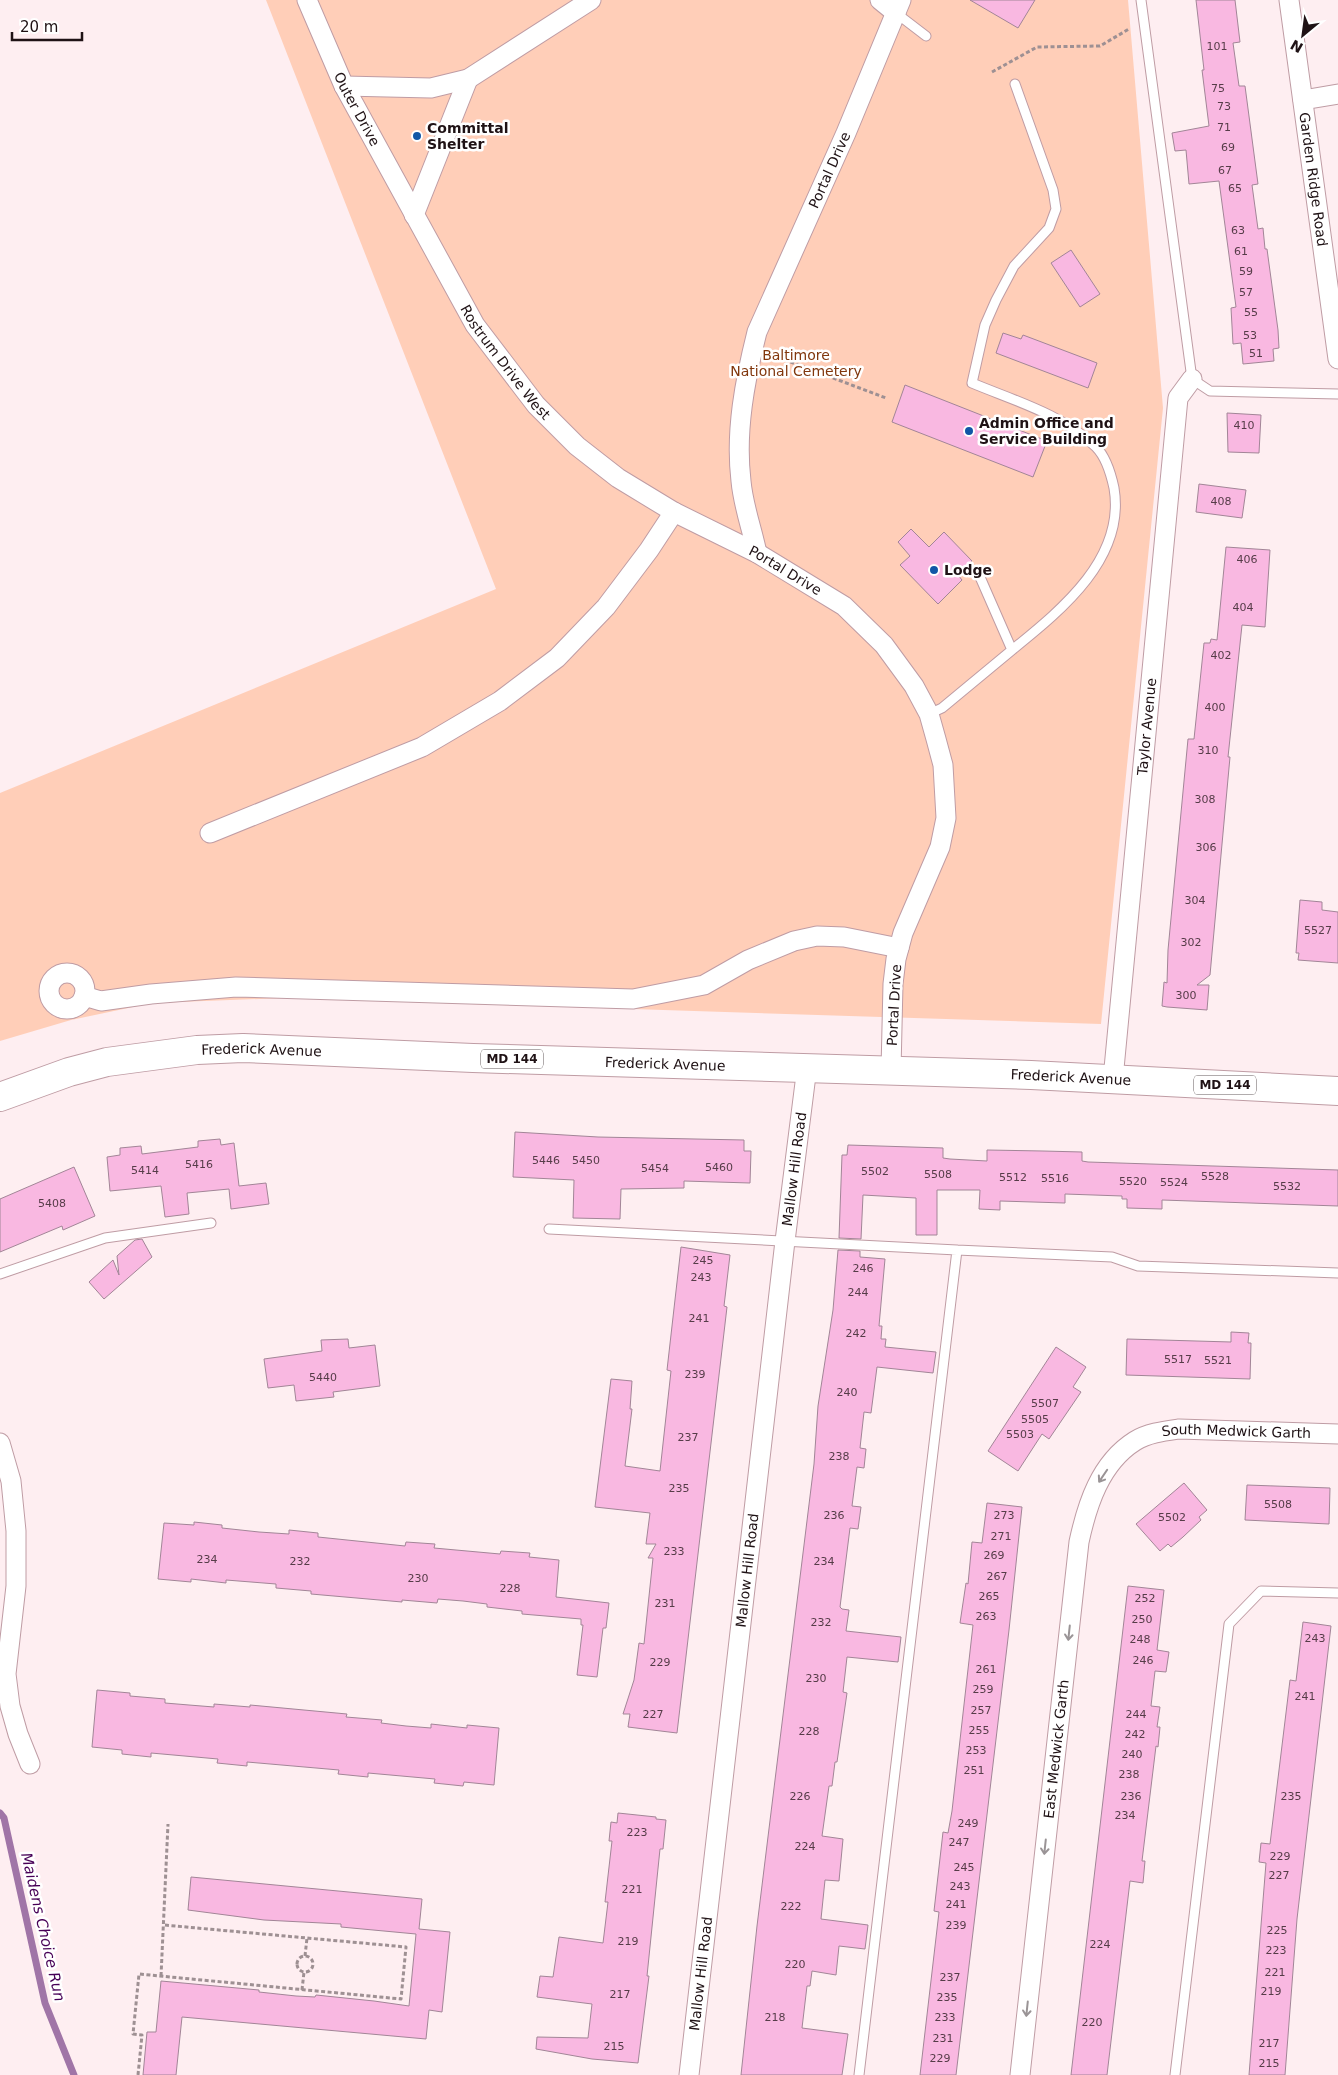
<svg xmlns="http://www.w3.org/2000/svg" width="1338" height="2075" viewBox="0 0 1338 2075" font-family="'DejaVu Sans',sans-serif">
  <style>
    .green { fill: #ffceb8 }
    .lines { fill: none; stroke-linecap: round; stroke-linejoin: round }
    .stream { stroke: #a075a7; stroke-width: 7 }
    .building { fill: #f9b8e1; stroke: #a28597 }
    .service-casing { stroke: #bf9ca4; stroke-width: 11 }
    .minor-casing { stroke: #bf9ca4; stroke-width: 21 }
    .primary-casing { stroke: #bf9ca4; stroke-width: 30 }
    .path { stroke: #9e9093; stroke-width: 3; stroke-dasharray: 4 2.5; stroke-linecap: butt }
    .service { stroke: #fff; stroke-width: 9 }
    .minor { stroke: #fff; stroke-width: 19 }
    .primary { stroke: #fff; stroke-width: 28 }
    .oneway { stroke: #9a9496 }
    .poi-dot { fill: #1156a6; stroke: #fff; stroke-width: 2 }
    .labels { text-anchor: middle; stroke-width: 5; stroke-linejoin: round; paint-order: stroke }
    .number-label { font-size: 11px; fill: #563c48 }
    .shield { fill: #fff; stroke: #62595b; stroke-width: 1 }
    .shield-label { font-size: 12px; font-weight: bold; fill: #1f1215 }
    .street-label { font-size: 14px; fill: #1f1215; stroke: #fff }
    .poi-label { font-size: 14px; font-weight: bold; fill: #1f1215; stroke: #fff; text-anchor: start }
    .park-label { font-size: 14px; fill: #81370d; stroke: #fff }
    .water-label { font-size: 15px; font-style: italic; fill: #470056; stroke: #fff }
  </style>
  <rect width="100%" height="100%" fill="#feeef1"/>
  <path class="green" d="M266 0H1128L1163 408 1101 1024 285 998 152 1003 71 1020 0 1041V793L496 589Z"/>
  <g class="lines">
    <path class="stream" d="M0 1813 4 1818 45 2003 74 2075"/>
  </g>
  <path class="building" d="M970 0H1035L1018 28Z
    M1196 0H1235L1240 42 1233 43 1239 86H1245L1258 184 1252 185 1258 229 1263 228 1265 249H1267L1278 330 1279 348 1273 349 1274 361 1243 364 1241 343 1233 344 1231 308 1236 307 1219 181 1189 184 1186 150 1175 151 1172 133 1209 126 1202 70H1204Z
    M1071 250 1100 294 1080 307 1051 263Z
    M1003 333 1021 339 1023 335 1097 363 1088 388 996 353Z
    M905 385 1047 441 1033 477 892 422Z
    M1227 413 1261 415 1259 453 1228 452Z
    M1199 484 1246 490 1242 518 1196 512Z
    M911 529 929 547 944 532 972 561 958 575 962 580 938 604 900 565 910 556 898 542Z
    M1226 547 1270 550 1265 627 1242 625 1228 757H1230L1210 975 1197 985H1209L1207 1010 1167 1007 1162 1006 1164 982 1167 983 1168 950 1188 739H1194L1204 643H1210L1211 639 1217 640Z
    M1300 900 1322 902V910L1338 912V963L1298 960 1299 953H1296Z
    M515 1132 598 1137 744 1140V1151H751L750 1183 684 1181V1188L621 1189 620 1219 573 1218 574 1180 513 1177Z
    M220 1139 221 1145 234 1143 239 1186 266 1183 269 1204 231 1209 229 1189 187 1193 189 1214 165 1217 161 1186 110 1191 107 1157 120 1155V1148L141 1146 142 1154 198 1147V1141Z
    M848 1145 943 1148V1158L950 1159 987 1161V1150L1043 1151 1082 1152V1161L1088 1162 1338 1170V1206L1162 1200V1209L1127 1208V1199H1122V1196L1065 1194V1203L1000 1201V1210L979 1209 980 1190H937V1235H916V1198L863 1195 861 1239 839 1238 842 1155H847Z
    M74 1167 95 1216 63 1230 62 1226 0 1252V1199Z
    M142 1239 152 1257 104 1299 89 1282 113 1260 119 1275 117 1256 135 1240Z
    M681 1247 730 1255 724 1306 727 1307 677 1733 628 1727 630 1714H623L634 1680 639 1643 644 1644 653 1558H648L656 1544H646L650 1513 595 1507 611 1379 632 1381 630 1409H632L625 1466 660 1471 671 1371 667 1370Z
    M838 1250 860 1251V1257L885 1259 879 1326H882L881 1339H886L885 1347 936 1352 933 1373 877 1367 871 1413 864 1412 860 1448 866 1449 864 1468 857 1467 852 1506 861 1507 858 1529 850 1528 840 1607 842 1609 849 1610 846 1631 901 1637 898 1662 847 1657 843 1692 847 1693 837 1762H835L832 1786H829L822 1836 843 1839 839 1881 825 1880 821 1919 868 1925 865 1949 839 1946 836 1975 812 1971 810 1986H807L802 2028 848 2034 842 2075H741L757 1926 814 1464 818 1406 833 1310Z
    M1231 1332 1249 1333 1248 1343H1251L1250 1379 1126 1375 1127 1339 1231 1342Z
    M348 1339 349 1348 375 1345 380 1386 333 1392 334 1397 296 1401 294 1385 268 1388 264 1359 322 1351 321 1340Z
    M1056 1347 1086 1367 1073 1387 1081 1392 1049 1439 1042 1434 1018 1471 988 1451Z
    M1184 1483 1207 1510 1199 1517 1201 1520 1183 1537 1171 1547 1168 1544 1160 1551 1136 1524Z
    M1247 1485 1330 1488 1329 1524 1245 1520Z
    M987 1503 1022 1507 1009 1630 956 2075H920L939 1912 934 1911 943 1832 948 1833 952 1811 973 1625 960 1623 966 1583 968 1584 972 1542 982 1543Z
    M194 1522 222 1525V1528L259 1532 289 1534V1530L318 1533V1537L405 1546 406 1542 435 1544 434 1548 500 1554 501 1551 530 1553 529 1557 559 1560 556 1597 609 1603 606 1628H603L597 1677 577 1675 583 1625H581V1619L522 1614V1611L487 1607V1604L463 1601 438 1599 437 1603 402 1600V1602L311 1594V1591L276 1588V1584L226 1580V1583L191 1579V1582L158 1579 164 1523 194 1525Z
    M1128 1586 1164 1590 1157 1650 1169 1652 1166 1672 1155 1671 1151 1706 1160 1707 1157 1727H1160L1158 1747 1156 1746 1142 1861H1145L1143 1883 1130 1881 1107 2075H1071Z
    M1303 1622 1331 1626 1297 1919 1285 2075H1249L1266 1863 1259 1862 1261 1843 1270 1844 1290 1680 1296 1681Z
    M97 1690 130 1693V1696L165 1699V1703L189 1705 214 1707V1704L250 1707V1705L347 1714 346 1717 382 1720 381 1723 406 1726 431 1728V1724L467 1728V1725L499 1728 494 1785 464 1782 463 1786 434 1783 435 1779 368 1773V1777L338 1774 339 1770 247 1762V1766L217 1763 218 1759 151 1753V1757L122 1754V1750L92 1747Z
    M618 1813 656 1817V1819L666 1820 663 1849H660L647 1976H649L638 2063 592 2059 536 2049 537 2037 588 2038 592 2004 537 1997 540 1976 553 1977 559 1937 603 1943 608 1902H605L612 1841H609L611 1822 617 1823Z
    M191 1877 422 1899 419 1929 450 1932 442 2012 429 2010 426 2039 182 2017 176 2075H143L147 2032H156L161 1981 259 1990V1992L296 1996 315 1997 316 1995 374 2001 409 2006 416 1934 341 1927V1924L264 1920 188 1910Z"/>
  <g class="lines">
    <defs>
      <path id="service" d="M1141 0 1192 379 1210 391 1338 394
        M896 13 926 36
        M980 577 1012 650
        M929 714 942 708C965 689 989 669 1012 650 1060 611 1126 559 1114 488 1111 474 1106 457 1096 447 1062 414 1015 401 972 383L985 325 996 300 1014 266 1049 228 1056 209 1053 190 1015 84
        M549 1229 957 1250 1112 1257 1138 1266 1338 1273
        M0 1274 105 1238 211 1223
        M859 2075 957 1250
        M1175 2075 1229 1624 1261 1591 1338 1593"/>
      <g id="minor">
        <path id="s1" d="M307 0 344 86 475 325 536 405 577 446 618 478 674 512 757 553 844 606 884 645 914 686 929 714 936 739 943 765 946 818 940 847 903 933 896 959 893 984 891 1070"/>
        <path d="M880 0 896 13"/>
        <path id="s2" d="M1289 0 1338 359"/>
        <path d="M344 86 431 88 468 79 591 0"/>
        <path d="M1303 100 1338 94"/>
        <path d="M414 215 468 79"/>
        <path id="s3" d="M757 553C752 529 743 505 741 481 735 431 745 380 757 332L846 133 901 0"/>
        <path d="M210 833 422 747 500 701 557 658 606 607 649 550 674 512"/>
        <circle cx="67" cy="991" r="18"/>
        <path d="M84 996 101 1001 151 994 236 987 633 999 704 985 748 960 794 941 817 936 844 937 899 948"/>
        <path id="s4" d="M1113 1079 1178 398 1192 379"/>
        <path d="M0 1443 11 1481 16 1531V1586L6 1674 10 1706 18 1734 30 1764"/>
        <path id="s5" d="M689 2075 785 1241 807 1067"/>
        <path id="s6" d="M1020 2075 1079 1542C1087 1505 1100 1463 1135 1441 1148 1433 1165 1431 1179 1429L1338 1434"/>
      </g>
      <g id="primary">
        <path id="s7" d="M0 1097 69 1072 107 1062 197 1050 243 1048 473 1058 1031 1075 1338 1091"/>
      </g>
    </defs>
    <use href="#service" class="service-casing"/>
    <use href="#minor" class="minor-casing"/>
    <use href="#primary" class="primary-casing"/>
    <path class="path" d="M992 72 1037 47 1100 46 1129 29
      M772 355 886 398
      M305 1956 307 1938
      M297 1964a8 8 0 1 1 16 0a8 8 0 1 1-16 0Z
      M161 1976 168 1824
      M302 1990 304 1972
      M138 2075 142 2035 133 2034 139 1974 401 1999 406 1947 164 1925"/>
    <use href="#service" class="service"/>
    <use href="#minor" class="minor"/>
    <use href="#primary" class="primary"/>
  </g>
  <defs><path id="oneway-shaft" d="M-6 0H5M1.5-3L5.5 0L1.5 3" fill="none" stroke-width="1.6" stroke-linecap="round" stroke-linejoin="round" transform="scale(1.25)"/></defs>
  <g class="oneway">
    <use href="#oneway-shaft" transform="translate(1103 1476) rotate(124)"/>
    <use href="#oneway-shaft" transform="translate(1069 1633) rotate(96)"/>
    <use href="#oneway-shaft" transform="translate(1045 1847) rotate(96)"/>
    <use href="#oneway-shaft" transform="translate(1027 2009) rotate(96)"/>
  </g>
  <g class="poi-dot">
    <circle cx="417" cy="136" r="5"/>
    <circle cx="969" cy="431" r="5"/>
    <circle cx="934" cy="570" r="5"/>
  </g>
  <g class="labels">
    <g class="number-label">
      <text x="1217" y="50">101</text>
      <text x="1218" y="92">75</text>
      <text x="1224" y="110">73</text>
      <text x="1224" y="131">71</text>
      <text x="1228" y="151">69</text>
      <text x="1225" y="174">67</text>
      <text x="1235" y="192">65</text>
      <text x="1238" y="234">63</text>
      <text x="1241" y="255">61</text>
      <text x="1246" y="275">59</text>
      <text x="1246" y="296">57</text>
      <text x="1251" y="316">55</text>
      <text x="1250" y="339">53</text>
      <text x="1256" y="357">51</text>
      <text x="1244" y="429">410</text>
      <text x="1221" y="505">408</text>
      <text x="1247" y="563">406</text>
      <text x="1243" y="611">404</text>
      <text x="1221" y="659">402</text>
      <text x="1215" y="711">400</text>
      <text x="1208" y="754">310</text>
      <text x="1205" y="803">308</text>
      <text x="1206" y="851">306</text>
      <text x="1195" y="904">304</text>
      <text x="1318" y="934">5527</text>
      <text x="1191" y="946">302</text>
      <text x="1186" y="999">300</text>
      <text x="546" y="1164">5446</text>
      <text x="586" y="1164">5450</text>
      <text x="199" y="1168">5416</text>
      <text x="719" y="1171">5460</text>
      <text x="655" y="1172">5454</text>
      <text x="145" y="1174">5414</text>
      <text x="875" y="1175">5502</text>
      <text x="938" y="1178">5508</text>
      <text x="1215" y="1180">5528</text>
      <text x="1013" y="1181">5512</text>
      <text x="1055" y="1182">5516</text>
      <text x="1133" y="1185">5520</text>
      <text x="1174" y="1186">5524</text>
      <text x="1287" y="1190">5532</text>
      <text x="52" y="1207">5408</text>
      <text x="703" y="1264">245</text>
      <text x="863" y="1272">246</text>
      <text x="701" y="1281">243</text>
      <text x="858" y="1296">244</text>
      <text x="699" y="1322">241</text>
      <text x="856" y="1337">242</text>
      <text x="1178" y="1363">5517</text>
      <text x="1218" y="1364">5521</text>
      <text x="695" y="1378">239</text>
      <text x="323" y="1381">5440</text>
      <text x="847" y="1396">240</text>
      <text x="1045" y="1407">5507</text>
      <text x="1035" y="1423">5505</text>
      <text x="1020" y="1438">5503</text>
      <text x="688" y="1441">237</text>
      <text x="839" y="1460">238</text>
      <text x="679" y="1492">235</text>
      <text x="1278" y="1508">5508</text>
      <text x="834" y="1519">236</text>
      <text x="1004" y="1519">273</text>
      <text x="1172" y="1521">5502</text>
      <text x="1001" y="1540">271</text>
      <text x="674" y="1555">233</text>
      <text x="994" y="1559">269</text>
      <text x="207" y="1563">234</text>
      <text x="300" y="1565">232</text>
      <text x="824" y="1565">234</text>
      <text x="997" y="1580">267</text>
      <text x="418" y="1582">230</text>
      <text x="510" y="1592">228</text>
      <text x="989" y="1600">265</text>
      <text x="1145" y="1602">252</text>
      <text x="665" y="1607">231</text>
      <text x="986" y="1620">263</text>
      <text x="1142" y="1623">250</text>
      <text x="821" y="1626">232</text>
      <text x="1315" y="1642">243</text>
      <text x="1140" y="1643">248</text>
      <text x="1143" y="1664">246</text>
      <text x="660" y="1666">229</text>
      <text x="986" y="1673">261</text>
      <text x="816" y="1682">230</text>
      <text x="983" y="1693">259</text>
      <text x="1305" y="1700">241</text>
      <text x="981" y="1714">257</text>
      <text x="653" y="1718">227</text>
      <text x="1136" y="1718">244</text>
      <text x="979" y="1734">255</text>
      <text x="809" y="1735">228</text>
      <text x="1135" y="1738">242</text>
      <text x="976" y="1754">253</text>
      <text x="1132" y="1758">240</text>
      <text x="974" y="1774">251</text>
      <text x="1129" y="1778">238</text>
      <text x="800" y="1800">226</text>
      <text x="1131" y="1800">236</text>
      <text x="1291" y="1800">235</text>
      <text x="1125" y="1819">234</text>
      <text x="968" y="1827">249</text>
      <text x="637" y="1836">223</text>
      <text x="959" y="1846">247</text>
      <text x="805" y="1850">224</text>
      <text x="1280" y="1860">229</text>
      <text x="964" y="1871">245</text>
      <text x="1279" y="1879">227</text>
      <text x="960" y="1890">243</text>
      <text x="632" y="1893">221</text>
      <text x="956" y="1908">241</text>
      <text x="791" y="1910">222</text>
      <text x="956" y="1929">239</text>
      <text x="1277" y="1934">225</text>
      <text x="628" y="1945">219</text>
      <text x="1100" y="1948">224</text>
      <text x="1276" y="1954">223</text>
      <text x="795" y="1968">220</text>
      <text x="1275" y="1976">221</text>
      <text x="950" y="1981">237</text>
      <text x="1271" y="1995">219</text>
      <text x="620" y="1998">217</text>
      <text x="947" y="2001">235</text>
      <text x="775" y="2021">218</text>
      <text x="945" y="2021">233</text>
      <text x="1092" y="2026">220</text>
      <text x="943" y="2042">231</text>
      <text x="1269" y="2047">217</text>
      <text x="614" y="2050">215</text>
      <text x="940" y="2062">229</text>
      <text x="1269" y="2067">215</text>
    </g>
    <g class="shield">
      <rect x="481" y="1049.5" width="62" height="19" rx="4"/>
      <rect x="1194" y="1075.5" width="62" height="19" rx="4"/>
    </g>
    <g class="shield-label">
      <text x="512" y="1063">MD 144</text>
      <text x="1225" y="1089">MD 144</text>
    </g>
    <g class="street-label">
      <text dy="5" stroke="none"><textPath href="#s1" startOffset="120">Outer Drive</textPath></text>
      <text dy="5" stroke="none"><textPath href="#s3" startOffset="402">Portal Drive</textPath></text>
      <text dy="5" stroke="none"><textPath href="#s2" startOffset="181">Garden Ridge Road</textPath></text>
      <text dy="5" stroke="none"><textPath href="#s1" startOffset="414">Rostrum Drive West</textPath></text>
      <text dy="5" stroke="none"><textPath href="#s1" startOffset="768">Portal Drive</textPath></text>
      <text dy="5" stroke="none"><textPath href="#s4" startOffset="354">Taylor Avenue</textPath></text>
      <text transform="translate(894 1005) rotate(-87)" y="5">Portal Drive</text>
      <text dy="5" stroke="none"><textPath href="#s7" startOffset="268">Frederick Avenue</textPath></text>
      <text dy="5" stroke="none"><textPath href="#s7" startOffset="672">Frederick Avenue</textPath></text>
      <text dy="5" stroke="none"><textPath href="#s7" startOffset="1078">Frederick Avenue</textPath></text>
      <text dy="5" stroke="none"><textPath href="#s5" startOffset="912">Mallow Hill Road</textPath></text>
      <text dy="5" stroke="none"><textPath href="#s6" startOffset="758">South Medwick Garth</textPath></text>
      <text dy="5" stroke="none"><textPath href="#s5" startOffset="508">Mallow Hill Road</textPath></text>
      <text dy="5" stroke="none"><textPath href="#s6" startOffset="328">East Medwick Garth</textPath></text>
      <text dy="5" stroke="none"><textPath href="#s5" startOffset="102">Mallow Hill Road</textPath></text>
    </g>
    <g class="poi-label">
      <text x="427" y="133">Committal<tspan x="427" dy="16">Shelter</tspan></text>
      <text x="979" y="428">Admin Office and<tspan x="979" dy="16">Service Building</tspan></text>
      <text x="944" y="575">Lodge</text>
    </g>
    <g class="park-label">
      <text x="796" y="360">Baltimore<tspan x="796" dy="16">National Cemetery</tspan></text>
    </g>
    <g class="water-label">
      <text transform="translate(43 1927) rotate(77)" y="5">Maidens Choice Run</text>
    </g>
  </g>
  <g transform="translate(1303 35) rotate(209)" stroke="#ffffff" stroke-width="4" paint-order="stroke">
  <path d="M0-4L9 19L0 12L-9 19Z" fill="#1f1215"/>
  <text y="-8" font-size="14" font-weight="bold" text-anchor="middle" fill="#1f1215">N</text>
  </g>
  <path d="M12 32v8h70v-8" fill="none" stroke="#1f1215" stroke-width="2.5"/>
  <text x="20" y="32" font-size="15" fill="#1f1215" stroke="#ffffff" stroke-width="4" paint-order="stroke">20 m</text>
</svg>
